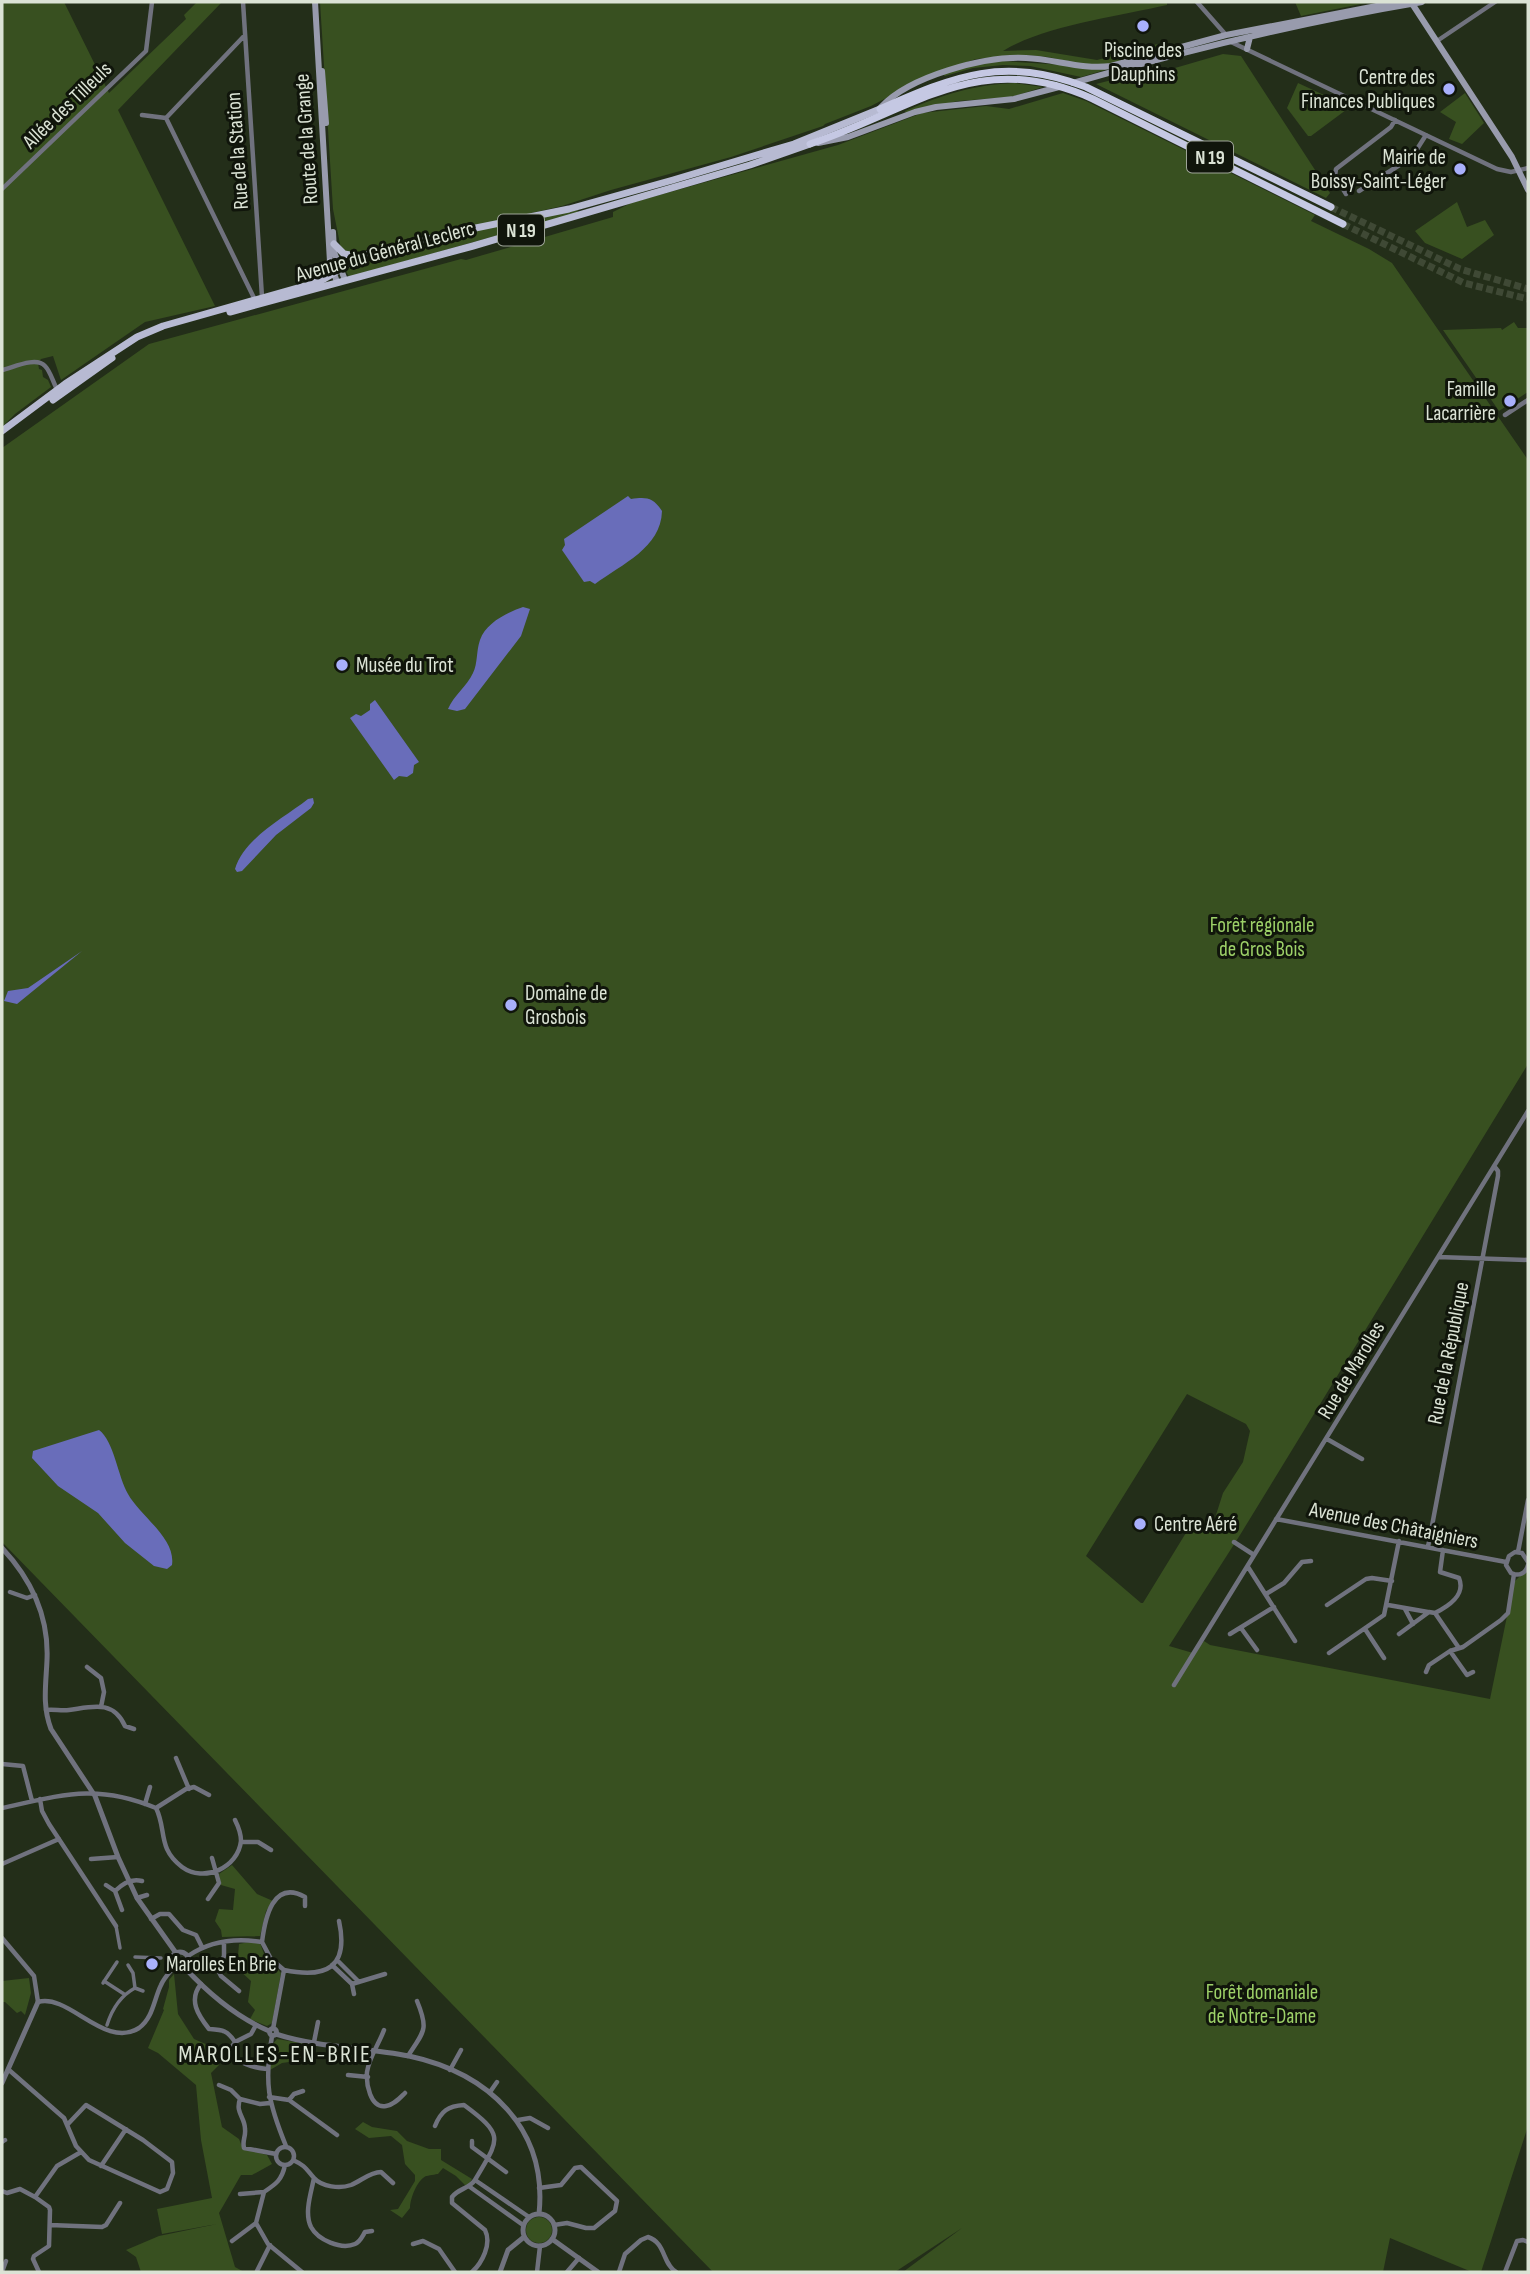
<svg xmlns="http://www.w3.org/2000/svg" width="1530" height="2274" viewBox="0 0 1530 2274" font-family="'Sofia Sans Condensed',sans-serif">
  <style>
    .green { fill: #385020; fill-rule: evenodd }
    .water { fill: #696dba }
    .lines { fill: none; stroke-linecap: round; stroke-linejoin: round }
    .trunk-tunnel { stroke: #3f4935; stroke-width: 7; stroke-dasharray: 7 3.5; stroke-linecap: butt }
    .pedestrian { stroke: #70727e; stroke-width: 3.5 }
    .minor { stroke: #70727e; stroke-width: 4.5 }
    .tertiary { stroke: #70727e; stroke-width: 5 }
    .secondary { stroke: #989bad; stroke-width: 6 }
    .primary { stroke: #b7bad2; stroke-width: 7 }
    .trunk { stroke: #c5c8e3; stroke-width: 7 }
    .poi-dot { fill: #a9b0fc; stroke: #10150b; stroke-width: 2.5 }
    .labels { text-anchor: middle; stroke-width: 6; stroke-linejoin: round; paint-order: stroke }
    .shield { fill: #10150b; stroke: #9ea598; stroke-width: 2 }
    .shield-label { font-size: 19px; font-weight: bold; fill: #dbe3d5 }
    .poi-label { font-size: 21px; fill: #dbe3d5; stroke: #10150b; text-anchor: start }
    .street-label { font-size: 21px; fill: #dbe3d5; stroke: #10150b }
    .park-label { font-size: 21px; fill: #9dd168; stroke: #10150b }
    .quarter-label { font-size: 24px; letter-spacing: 2px; fill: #dbe3d5; stroke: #10150b }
  </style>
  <rect width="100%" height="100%" fill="#232e19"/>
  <path class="green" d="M2 2H64L109 93 186 19 184 15 197 2H222L118 110 215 306 145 322 61 380 53 356 41 359 38 363 39 369 42 370 43 377 48 380 51 387 15 414 2 427Z
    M320 2H1167V5C1119 16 1043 26 1003 51L1036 50 1097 60 1165 42 1166 49 1113 64H1081L1048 57 1026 55 976 59 936 72 871 106 825 124 823 126 731 157 611 190 562 206 358 252H346L341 249 333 209Z
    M1295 2H1371L1301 16Z
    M1223 54 1241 56 1330 193 1326 198 1096 84 1155 69 1175 68Z
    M1002 61 1112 68 1081 77 1030 66 1003 65 973 68 945 76 942 74 971 65Z
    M1015 83 1043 87 1011 97 958 101 906 113 905 111C944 94 973 85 1015 83Z
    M1298 83 1350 107 1311 136H1308L1287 108Z
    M1063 93 1086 101 1315 215 1311 221 1369 249 1392 263 1528 460V1064L1240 1535 1169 1646 1193 1653 1204 1641 1210 1645 1490 1699 1514 1582 1528 1568V2126L1481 2272H1472L1390 2238 1383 2272H903L962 2228 895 2272H713L2 1542V448L149 344 461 259 466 260 613 217V212L631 203 838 145 922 113 986 106 1009 109ZM1187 1394 1246 1424 1250 1431 1243 1462 1223 1493 1215 1518 1205 1532 1192 1523 1143 1603H1141L1086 1556Z
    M1465 93 1484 123 1462 144 1449 139 1456 122 1440 112Z
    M1457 202 1467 227 1485 220 1494 235 1462 259 1425 243 1415 231Z
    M578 210 577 213 349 277 345 269 356 263 466 232Z
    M1514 322 1518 328H1528V392L1499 411 1443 330 1501 328 1502 330Z
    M232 1865 257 1894 273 1901 266 1911 260 1936 222 1937 221 1930 215 1921 219 1909 233 1910 235 1889 221 1885 219 1874Z
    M249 1942 260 1943 264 1954 281 1973 272 2023 267 2026 250 2019 255 2010 248 2002 251 1981 237 1968 239 1944Z
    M174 1974 178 2014 194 2039 217 2049 219 2065 211 2073 222 2127 239 2139 243 2149 267 2155 272 2164 252 2175H241L219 2213 235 2267 244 2272H141L136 2257 126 2250 159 2236 217 2224 162 2234 157 2209 212 2198 201 2140 196 2085 158 2053 148 2048 164 2010 163 2009 169 1987V1980Z
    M29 1978 31 1993 25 2015 21 2011 17 2013 5 2002H2V1981Z
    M277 2039 307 2044C296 2047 293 2051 289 2062L282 2063 270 2070 272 2045Z
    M363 2122 372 2127 397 2131 407 2141 429 2149H441V2160L472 2179 467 2187 456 2176 443 2168 438 2174C437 2174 427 2176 426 2176 417 2180 410 2199 410 2208L402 2218 390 2210 398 2209 415 2181V2175L405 2164 402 2145 391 2136 369 2138 355 2129Z
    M526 2230a13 13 0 1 1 26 0a13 13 0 1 1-26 0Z"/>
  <path class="water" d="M628 496 631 499C646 497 653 497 662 511 661 548 622 564 595 584L590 581 584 582 562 550 565 545 564 539Z
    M523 607 530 609 521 636 465 709 457 711 448 709C454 695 467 686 473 673 478 663 476 651 480 640 486 623 506 613 523 607Z
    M375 700 419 762 414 765 413 773 407 777 399 776 394 780 350 718 356 714 361 716 370 710V704Z
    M313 798 314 803 311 808 276 835 242 871 237 872 235 869C244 838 284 818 308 799Z
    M82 951 17 1004 4 1001 8 991 28 988Z
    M99 1430C114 1441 118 1477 128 1494 140 1516 176 1538 172 1565L167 1569 154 1566 125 1543 98 1513 58 1486 32 1458 33 1451Z"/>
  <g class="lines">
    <path class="trunk-tunnel" d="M1331 207 1460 269 1528 289
      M1343 224 1464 283 1528 299"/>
    <path class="pedestrian" d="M116 1926 120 1948
      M135 1957 161 1958
      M104 1981 124 1994
      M103 1983 117 1962
      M135 1988 143 1991
      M107 2025C112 2009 120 1996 135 1988L133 1973 128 1965"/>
    <path class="minor" d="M243 2 262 297
      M1197 2 1226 35
      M1437 41 1495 2
      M1231 42 1497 169 1511 172 1528 168
      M142 115 166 118
      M166 118 255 300
      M166 118 245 35
      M2 189 146 51 152 2
      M1359 191 1412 157 1426 135
      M1346 194 1335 176 1336 169 1391 127 1395 120
      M2 370C12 368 36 356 45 366 51 372 53 383 58 391
      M1505 415 1528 400
      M1438 1257 1528 1260
      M1327 1439 1362 1459
      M1276 1519 1506 1562
      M1234 1542 1254 1555
      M1428 1547 1498 1176V1171L1494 1166
      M1518 1552 1528 1500
      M1528 1562 1522 1553 1515 1552 1509 1556 1506 1565 1511 1573C1519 1577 1526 1573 1528 1565
      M1248 1567 1295 1641
      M10 1592 27 1598 35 1595
      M1266 1594 1284 1583 1302 1562 1311 1561
      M1327 1605 1366 1579 1372 1578 1392 1581
      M1388 1605 1428 1612
      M1405 1609 1413 1624
      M1435 1613 1459 1648
      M1241 1628 1257 1650
      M1365 1629 1384 1658
      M1230 1634 1274 1607
      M1399 1634 1429 1612 1435 1613C1449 1606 1466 1595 1459 1578L1440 1572 1443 1550
      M1450 1651 1467 1675 1473 1672
      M1329 1653 1384 1615 1399 1541
      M87 1667 101 1678 104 1692 101 1707
      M1426 1672 1429 1665 1450 1651 1463 1647 1501 1620 1508 1613 1514 1574
      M1174 1685 1528 1111
      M46 1710C54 1709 61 1711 69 1710 91 1707 113 1699 125 1726L134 1729
      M176 1758 189 1789
      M2 1764 23 1766 32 1801
      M40 1799 42 1811 49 1824 116 1926
      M145 1804 150 1787
      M2 1808C62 1795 96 1783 156 1808
      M156 1808C167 1830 157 1848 182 1867 204 1883 238 1868 241 1841 241 1833 238 1826 235 1820
      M156 1808 186 1789 194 1787 209 1795
      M241 1842H258L271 1850
      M91 1859 118 1857
      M2 1864 59 1839
      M106 1885 115 1891 122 1910
      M115 1891C122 1884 132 1878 142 1881
      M137 1898 147 1895
      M208 1899 219 1883 212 1858
      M151 1919 160 1914H169L183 1930 196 1935 202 1947
      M2 1938 34 1976 38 2002C69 1993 105 2050 139 2028 153 2018 154 1999 161 1985 164 1978 169 1973 174 1967
      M224 1942V1956L218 1970 221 1976 239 1991
      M262 1942C265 1918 273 1879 305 1897V1906
      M188 1956C210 1941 237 1938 262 1942L271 1959 284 1970 273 2029
      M337 1960 359 1982
      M332 1965 352 1984
      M284 1970C327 1979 349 1967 339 1921
      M201 1984C188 2000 198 2015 209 2029 223 2030 227 2030 235 2042L251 2034 256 2025
      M354 1994 352 1984 385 1974
      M384 2030C379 2044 369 2057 367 2072 366 2083 370 2109 386 2106 394 2105 400 2098 405 2093
      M272 2036C264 2083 268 2102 286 2146
      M235 2042 230 2050C236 2063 253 2068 267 2069
      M314 2042 318 2022
      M408 2056C424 2031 429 2030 417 2001
      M9 2070 64 2118 76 2146 89 2160 160 2192 167 2189 173 2173 172 2162 143 2140 86 2105 68 2124
      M450 2070 461 2050
      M348 2075 368 2077
      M219 2085 231 2090 240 2099
      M490 2092 497 2082
      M269 2097 289 2100 337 2135
      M289 2100 294 2094 303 2091
      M270 2103 260 2104 240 2099C235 2113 245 2117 245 2129 246 2137 242 2140 244 2148L276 2154
      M518 2120 530 2118 548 2128
      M435 2126C441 2111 448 2106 464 2105 506 2136 499 2139 475 2180
      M472 2141V2147L506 2172
      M2 2142 5 2140
      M276 2156a9 9 0 1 1 18 0a9 9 0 1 1-18 0Z
      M293 2160C306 2166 306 2169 314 2178 322 2187 340 2189 351 2185 361 2181 370 2172 381 2172L393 2183
      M285 2165C282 2180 276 2184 264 2192L256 2223 268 2244 302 2272
      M101 2166 126 2129
      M314 2178C311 2193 304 2213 311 2227 318 2240 341 2250 355 2244 360 2242 362 2237 365 2232L372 2231
      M470 2187 523 2225
      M539 2188 561 2185 575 2168 581 2167 617 2201 615 2211 594 2228H586L567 2223 554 2225
      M2 2191 7 2193 20 2189 35 2197
      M240 2194 264 2192
      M50 2225 102 2227 106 2225 120 2203
      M232 2241 256 2223
      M413 2244 423 2241 439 2249 455 2272
      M257 2271 270 2245
      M2 2272 6 2261
      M39 2272 33 2259 34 2256 49 2246 50 2210 49 2207 35 2197 57 2166 81 2152
      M472 2272C482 2263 492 2244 485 2230L452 2203V2197C459 2188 469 2189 475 2180L529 2217
      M537 2272 540 2246
      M567 2272 579 2258
      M619 2272 625 2254 641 2240 648 2237C666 2243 662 2263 676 2272
      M1505 2272 1517 2241 1523 2240 1528 2242"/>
    <path class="tertiary" d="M2 1548C31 1579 49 1616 47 1660 46 1684 42 1706 51 1729L95 1796 118 1857 137 1898 176 1953
      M171 1961a9 9 0 1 1 18 0a9 9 0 1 1-18 0Z
      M185 1968C210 1995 236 2017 269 2031
      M269.5 2032a3.5 3.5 0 1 1 7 0a3.5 3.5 0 1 1-7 0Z
      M276 2034C319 2048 365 2047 409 2056 488 2073 548 2128 539 2214
      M2 2083 38 2002
      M523 2230a16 16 0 1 1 32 0a16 16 0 1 1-32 0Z
      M552 2239 598 2272
      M500 2272 508 2250 524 2237"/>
    <path class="secondary" d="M315 2 330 262 337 282
      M1411 2 1512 157 1528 190
      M1247 49 1250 37
      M322 71 326 123
      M1073 83C1187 50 1304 22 1422 2
      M881 107C910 76 984 56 1026 58 1055 59 1082 70 1111 66L1226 35 1397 2
      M818 143 848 137 915 112 936 107 1014 99 1059 87
      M333 232 334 252 345 280"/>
    <path class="primary" d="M334 244 344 254 357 256
      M324 278 330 262
      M230 312 473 246 750 165 810 144
      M53 400 112 358
      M2 431 65 384 137 337 163 326 308 285 324 279 362 256 456 232 569 209 673 180 794 144 880 109"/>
    <path class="trunk" d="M880 109C957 75 1003 56 1086 87L1331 207
      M810 144C915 109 979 47 1093 99L1343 224"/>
  </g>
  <g class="poi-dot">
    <circle cx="1143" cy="26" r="7"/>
    <circle cx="1449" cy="89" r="7"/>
    <circle cx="1460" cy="169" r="7"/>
    <circle cx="1510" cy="401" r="7"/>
    <circle cx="342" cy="665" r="7"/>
    <circle cx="511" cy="1005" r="7"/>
    <circle cx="1140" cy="1524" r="7"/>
    <circle cx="152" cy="1964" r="7"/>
  </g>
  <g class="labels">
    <g class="shield">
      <rect x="1187" y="141.5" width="46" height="31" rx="5"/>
      <rect x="498" y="214.5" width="46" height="31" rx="5"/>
    </g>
    <g class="shield-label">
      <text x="1210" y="164">N 19</text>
      <text x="521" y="237">N 19</text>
    </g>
    <g class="poi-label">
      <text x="1143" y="57" text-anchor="middle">Piscine des<tspan x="1143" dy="24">Dauphins</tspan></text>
      <text x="1435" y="84" text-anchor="end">Centre des<tspan x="1435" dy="24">Finances Publiques</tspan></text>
      <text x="1446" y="164" text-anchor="end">Mairie de<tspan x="1446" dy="24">Boissy-Saint-Léger</tspan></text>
      <text x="1496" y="396" text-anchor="end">Famille<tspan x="1496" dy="24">Lacarrière</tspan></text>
      <text x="356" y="672">Musée du Trot</text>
      <text x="525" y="1000">Domaine de<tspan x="525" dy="24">Grosbois</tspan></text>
      <text x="1154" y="1531">Centre Aéré</text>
      <text x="166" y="1971">Marolles En Brie</text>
    </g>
    <g class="street-label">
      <text transform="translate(67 105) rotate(-44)" y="7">Allée des Tilleuls</text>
      <text transform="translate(306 139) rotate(-94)" y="7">Route de la Grange</text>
      <text transform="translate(237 151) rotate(-94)" y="7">Rue de la Station</text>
      <text transform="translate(385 251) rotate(-15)" y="7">Avenue du Général Leclerc</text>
      <text transform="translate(1448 1353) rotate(-79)" y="7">Rue de la République</text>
      <text transform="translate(1351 1370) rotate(-59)" y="7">Rue de Marolles</text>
      <text transform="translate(1394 1525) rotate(11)" y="7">Avenue des Châtaigniers</text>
    </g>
    <g class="park-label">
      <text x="1262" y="932">Forêt régionale<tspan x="1262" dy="24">de Gros Bois</tspan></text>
      <text x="1262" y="1999">Forêt domaniale<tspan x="1262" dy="24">de Notre-Dame</tspan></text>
    </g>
    <g class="quarter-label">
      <text x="275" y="2062">MAROLLES-EN-BRIE</text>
    </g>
  </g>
  <rect width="1530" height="2274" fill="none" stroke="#dbe3d5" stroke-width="7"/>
</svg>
